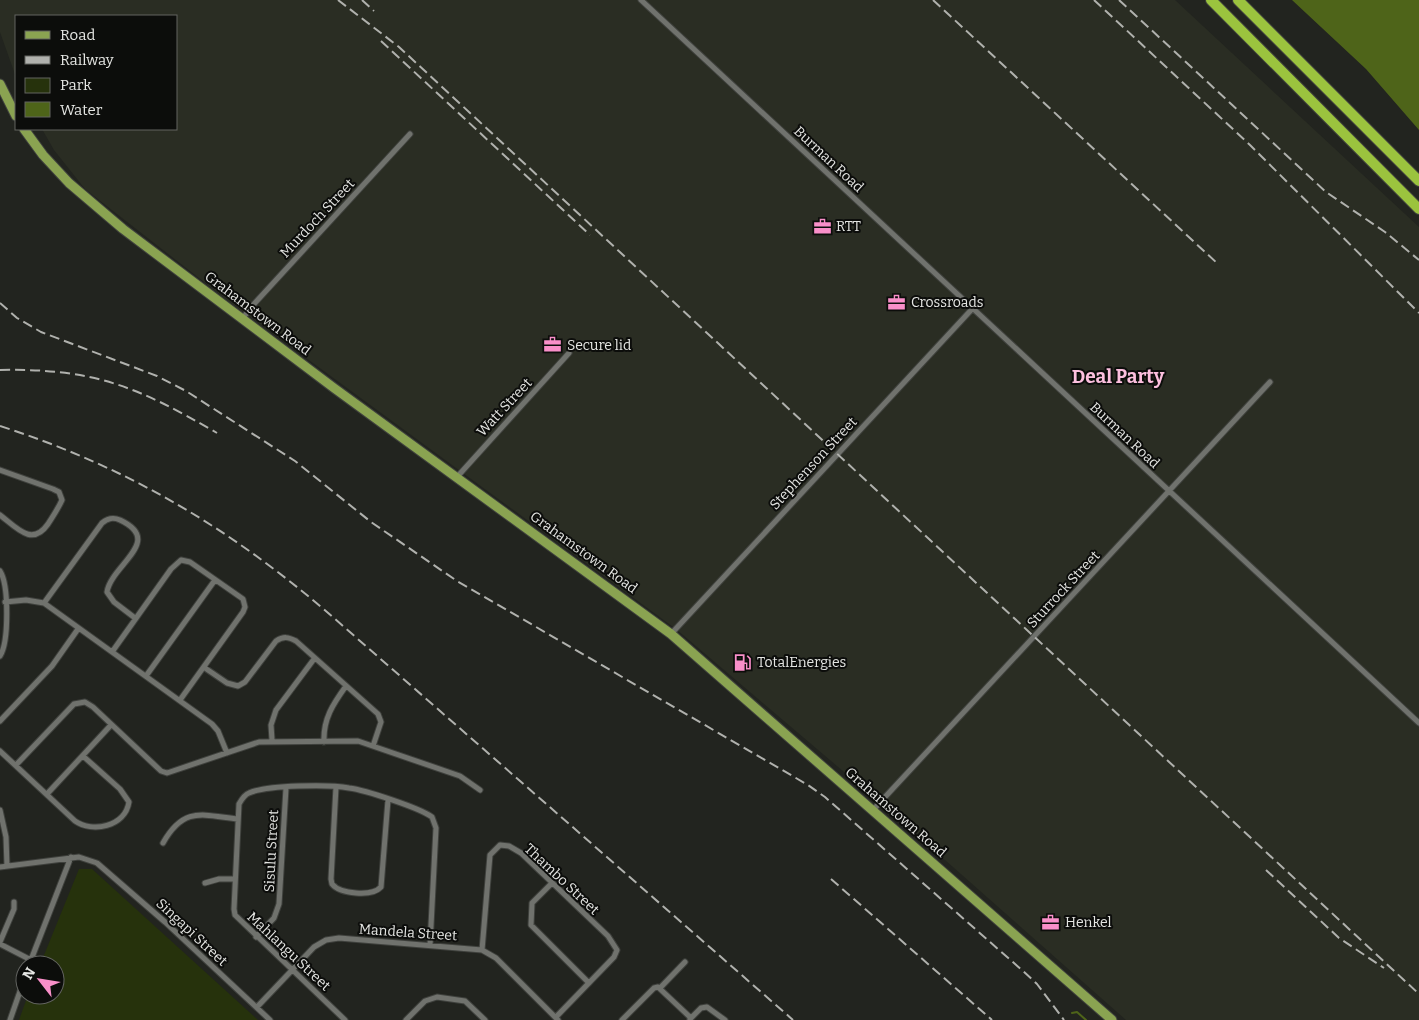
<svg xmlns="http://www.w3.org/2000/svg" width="1419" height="1020" viewBox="0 0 1419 1020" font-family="Bitter,serif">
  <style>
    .built { fill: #2a2d23 }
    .green { fill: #26320c }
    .water { fill: #4e6419 }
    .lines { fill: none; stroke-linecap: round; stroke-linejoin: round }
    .stream { stroke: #4e6419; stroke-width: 2 }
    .street-casing { stroke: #3f413d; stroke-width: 7 }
    .primary-casing { stroke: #3f413d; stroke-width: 11 }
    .highway-casing { stroke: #3f413d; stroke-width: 12 }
    .street { stroke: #70726d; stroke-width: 5 }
    .primary { stroke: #8aa351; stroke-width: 9 }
    .highway { stroke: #9bc33e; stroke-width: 10 }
    .rail { stroke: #b0b1ad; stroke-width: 2; stroke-dasharray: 10 5; stroke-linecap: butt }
    .labels { text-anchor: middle; stroke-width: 4; stroke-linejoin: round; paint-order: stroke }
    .street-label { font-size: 14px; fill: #e5e6e3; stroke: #0c0d0b }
    .poi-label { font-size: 14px; fill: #e5e6e3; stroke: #0c0d0b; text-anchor: start }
    .district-label { font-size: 19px; font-weight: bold; fill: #fcbfde; stroke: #0c0d0b }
  </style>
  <rect width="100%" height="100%" fill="#22241f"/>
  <path class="built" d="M0 0H1175L1419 227V1020H1126L884 806 676 629 231 303 85 189 54 150 42 129H176V16H16V77L0 32Z"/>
  <path class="green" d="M79 869H92L258 1020H19L28 995H55V965H40Z"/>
  <path class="water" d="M1292 0H1419V130L1366 69Z"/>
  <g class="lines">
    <path class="stream" d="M1072 1013 1077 1012 1086 1020"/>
    <defs>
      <path id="street" d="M641 0 1419 723
        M242 319 254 304 410 134
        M0 470 53 489 59 492 62 500C58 509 53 516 48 524 32 547 17 528 0 515
        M457 477 569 353
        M0 571C9 585 9 642 0 656
        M5 602 26 600 44 603 212 724 218 731 227 753
        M44 603 102 523C108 518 113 517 120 520 165 541 111 565 107 592L114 602 135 618
        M671 634 973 308
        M112 652 171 569 181 560 190 562 243 599 245 607 243 612 180 700
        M205 668 227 683 238 686 245 682 276 641C284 636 288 637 296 641L378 714 381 722 373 746
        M146 676 215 580
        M0 721 52 666 78 629
        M272 740 271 725 276 710 314 659
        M324 742C323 719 333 704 346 686
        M0 751 75 821C92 833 125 827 129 802L120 789 83 756
        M16 765 74 704 85 702 93 707 161 771 167 773 259 742 358 741 460 776 480 790
        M336 787 331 879 332 884C340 894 372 897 381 887L388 800
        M47 794 111 725
        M0 810 6 837 7 866
        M873 810 1270 382
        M163 843C184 806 202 815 238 819
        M0 867 79 857 97 863 165 922 270 1020
        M205 883 219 879H235
        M552 883 532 903 531 925 589 983
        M256 937 274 918 279 904 286 788
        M0 942 14 909V902
        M0 944 31 960
        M482 950 490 855 500 845 509 846 521 853 608 936 617 950 614 957 556 1017
        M29 965 71 857
        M660 988 685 962
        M257 1007 314 947 326 940 339 938 482 950 496 958 558 1020
        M690 1019 701 1008 707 1007 725 1020
        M10 1020 25 977
        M345 1020 235 915 234 909 239 804C242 799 244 795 249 793 267 785 329 784 349 788 365 790 420 808 432 817L436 828 430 945
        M406 1020 425 1001 437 997 465 1001 485 1020
        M622 1020 654 988 658 987 691 1018"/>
      <path id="primary" d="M0 84 16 116
        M24 129 43 155 69 183 123 229 334 388 671 634 1112 1020"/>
      <path id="highway" d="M1211 0 1419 209
        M1238 0 1419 181"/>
    </defs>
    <use href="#street" class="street-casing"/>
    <use href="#primary" class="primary-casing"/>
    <use href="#highway" class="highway-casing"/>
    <use href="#street" class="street"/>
    <use href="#primary" class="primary"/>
    <use href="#highway" class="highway"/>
    <path class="rail" d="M338 0 399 47 1419 994
      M362 0 374 11
      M933 0 1218 264
      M1094 0 1250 145 1419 313
      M1119 0 1326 192 1385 232 1419 260
      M381 41 590 235
      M0 303 17 318 41 332 157 376 186 391 295 461 371 522 457 581 808 785 825 797 1023 971 1037 984 1064 1020
      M0 370C94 368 138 387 217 433
      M0 426C125 466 228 527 327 612L793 1020
      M1266 870 1339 938 1384 968
      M831 879 992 1020"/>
  </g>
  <defs>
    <symbol id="office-bare" viewBox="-9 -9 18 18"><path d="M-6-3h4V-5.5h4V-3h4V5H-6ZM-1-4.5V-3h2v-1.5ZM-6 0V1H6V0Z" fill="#f98fc9" stroke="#0c0d0b" stroke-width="2.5" paint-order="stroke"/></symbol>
    <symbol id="fuel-bare" viewBox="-9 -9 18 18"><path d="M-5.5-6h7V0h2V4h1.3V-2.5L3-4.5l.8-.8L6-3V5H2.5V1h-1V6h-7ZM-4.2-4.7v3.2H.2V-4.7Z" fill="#f98fc9" stroke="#0c0d0b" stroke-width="2.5" paint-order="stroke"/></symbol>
  </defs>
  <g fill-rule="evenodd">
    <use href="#office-bare" x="810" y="214" width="25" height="25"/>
    <use href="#office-bare" x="884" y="290" width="25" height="25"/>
    <use href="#office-bare" x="540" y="332" width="25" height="25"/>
    <use href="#fuel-bare" x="730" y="650" width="25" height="25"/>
    <use href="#office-bare" x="1038" y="910" width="25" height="25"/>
  </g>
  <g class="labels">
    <g class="street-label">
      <text transform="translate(829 159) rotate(43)" y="5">Burman Road</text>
      <text transform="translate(317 218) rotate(-47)" y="5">Murdoch Street</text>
      <text transform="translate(258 313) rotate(37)" y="5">Grahamstown Road</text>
      <text transform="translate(504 407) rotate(-47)" y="5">Watt Street</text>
      <text transform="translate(1125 435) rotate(43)" y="5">Burman Road</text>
      <text transform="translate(813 463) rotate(-47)" y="5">Stephenson Street</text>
      <text transform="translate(584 552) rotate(36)" y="5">Grahamstown Road</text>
      <text transform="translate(1063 589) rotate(-47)" y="5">Sturrock Street</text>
      <text transform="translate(896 812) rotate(41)" y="5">Grahamstown Road</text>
      <text transform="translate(271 851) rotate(-87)" y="5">Sisulu Street</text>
      <text transform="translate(562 879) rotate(43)" y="5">Thambo Street</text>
      <text transform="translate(192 932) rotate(43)" y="5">Singapi Street</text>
      <text transform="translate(408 932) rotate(4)" y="5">Mandela Street</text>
      <text transform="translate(289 951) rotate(43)" y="5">Mahlangu Street</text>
    </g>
    <g class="poi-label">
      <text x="836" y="231">RTT</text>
      <text x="911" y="307">Crossroads</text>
      <text x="567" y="350">Secure lid</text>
      <text x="757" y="667">TotalEnergies</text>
      <text x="1065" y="927">Henkel</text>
    </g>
    <g class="district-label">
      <text x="1118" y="383">Deal Party</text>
    </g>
  </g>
  <rect x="15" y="15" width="162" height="115" fill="#0c0d0b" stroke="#636461"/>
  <rect x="25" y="31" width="25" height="8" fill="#8aa351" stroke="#636461"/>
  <text x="60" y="40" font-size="15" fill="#e5e6e3">Road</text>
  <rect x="25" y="56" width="25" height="8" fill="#b0b1ad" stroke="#636461"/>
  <text x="60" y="65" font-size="15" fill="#e5e6e3">Railway</text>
  <rect x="25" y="78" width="25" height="15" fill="#26320c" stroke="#636461"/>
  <text x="60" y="90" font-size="15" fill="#e5e6e3">Park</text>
  <rect x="25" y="102" width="25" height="15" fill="#4e6419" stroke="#636461"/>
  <text x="60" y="115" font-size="15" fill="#e5e6e3">Water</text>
  <g transform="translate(40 980) rotate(301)"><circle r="24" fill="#0c0d0b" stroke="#636461"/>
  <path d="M0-4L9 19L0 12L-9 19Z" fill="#f98fc9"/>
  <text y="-8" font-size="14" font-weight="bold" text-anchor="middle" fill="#e5e6e3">N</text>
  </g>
</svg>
